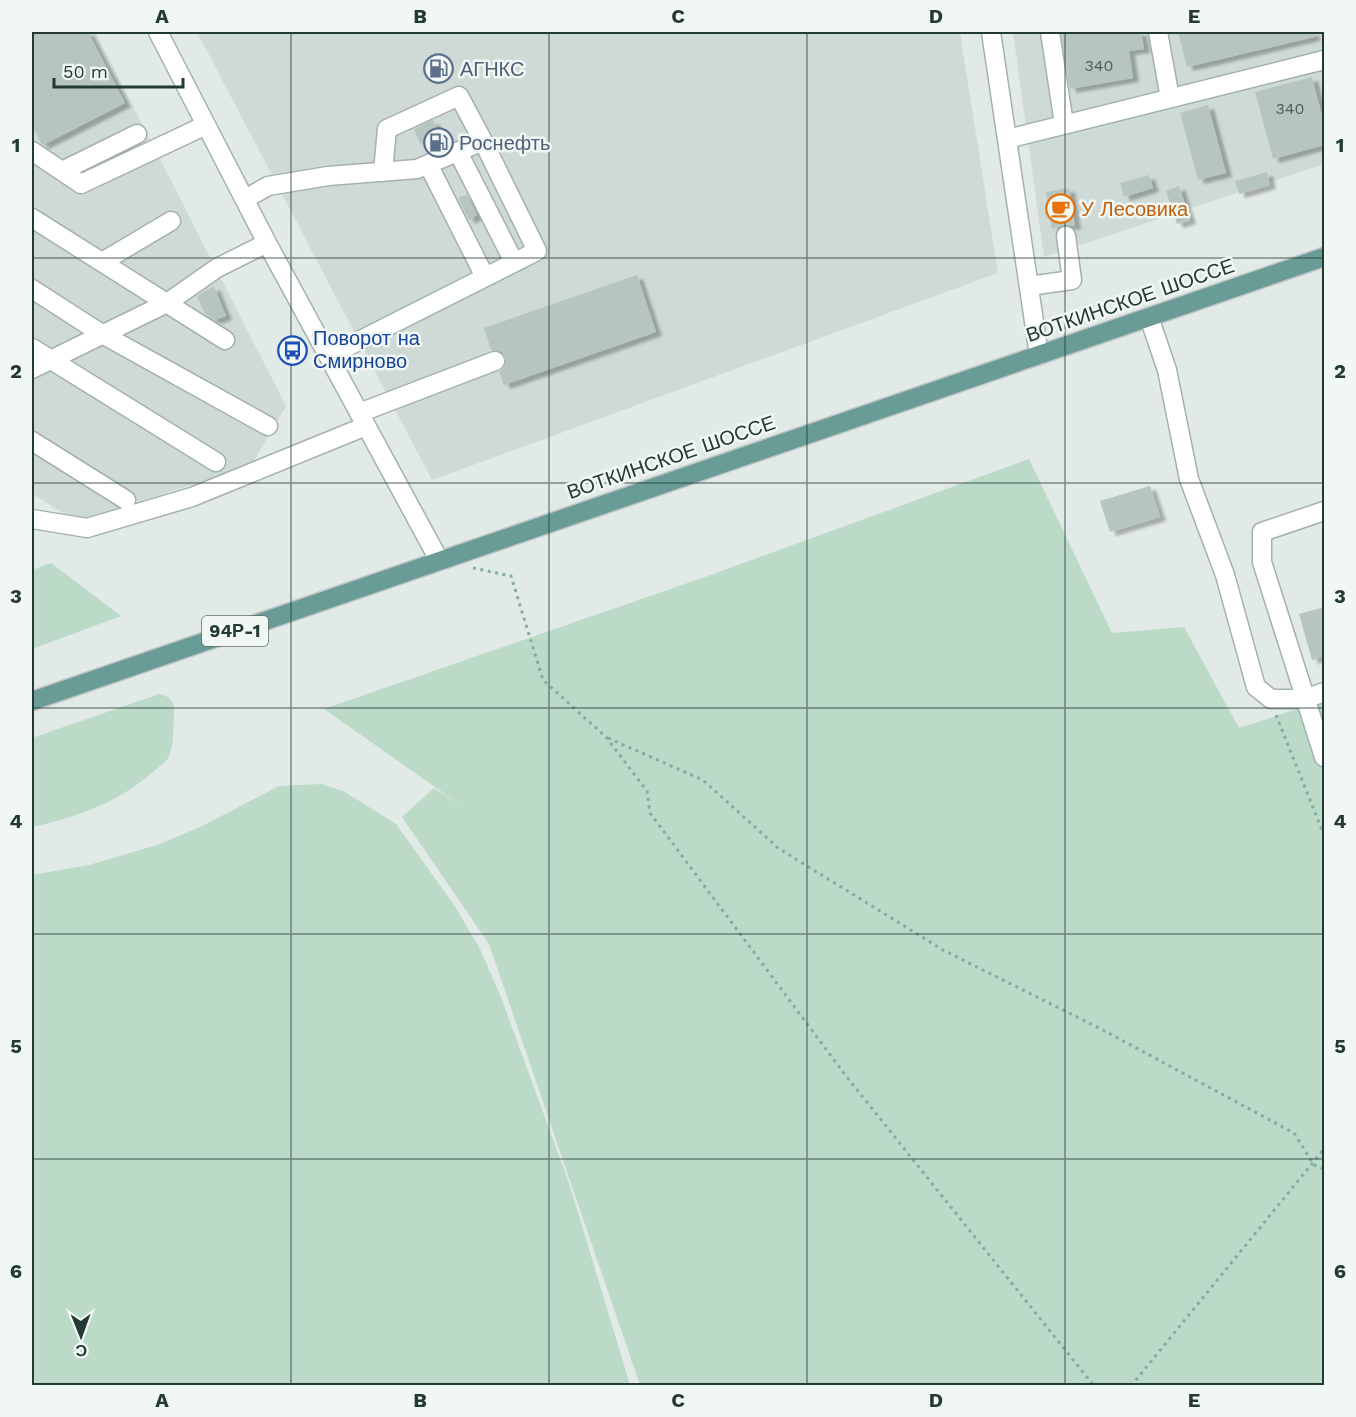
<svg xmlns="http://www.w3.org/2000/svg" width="1356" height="1417" viewBox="0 0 1356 1417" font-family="'Work Sans',sans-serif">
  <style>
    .built { fill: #cfdad7 }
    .green { fill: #bcdac8 }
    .building { fill: #b7c5c1; filter: url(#shadow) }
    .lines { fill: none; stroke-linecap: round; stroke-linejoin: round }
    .minor-casing { stroke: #a4b1ae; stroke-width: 21 }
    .major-casing { stroke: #bdc4c3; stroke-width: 21 }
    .path { stroke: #84aba4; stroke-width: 3; stroke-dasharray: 3 4.5; stroke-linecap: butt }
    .minor { stroke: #fff; stroke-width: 18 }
    .major { stroke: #699c96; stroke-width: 18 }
    .grid { fill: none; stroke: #233936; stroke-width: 1.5; stroke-opacity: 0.55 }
    .labels { text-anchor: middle; stroke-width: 5; stroke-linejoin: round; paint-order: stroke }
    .number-label { font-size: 16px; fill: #485c59 }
    .shield { fill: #f1f7f5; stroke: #61726f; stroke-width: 1.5 }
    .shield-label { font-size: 18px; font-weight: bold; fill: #233936 }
    .service-label { font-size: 20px; fill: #4e5e75; stroke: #f1f7f5; text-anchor: start }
    .food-label { font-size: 20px; fill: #c56008; stroke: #f1f7f5; text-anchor: start }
    .street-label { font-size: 20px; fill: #233936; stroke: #f1f7f5 }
    .transit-label { font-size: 20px; fill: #164399; stroke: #f1f7f5; text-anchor: start }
    .neatline { fill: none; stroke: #233936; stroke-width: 2 }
    .grid-label { font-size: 20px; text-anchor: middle; font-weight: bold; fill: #233936 }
  </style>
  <defs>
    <filter id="shadow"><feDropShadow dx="6" dy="4" stdDeviation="1.5" flood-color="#0004"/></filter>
  </defs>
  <rect width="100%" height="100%" fill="#e1eae7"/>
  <path class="built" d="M32 32H95L286 406 250 467 75 521 32 493Z
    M197 32H960L998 273 432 480Z
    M1013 32H1324V164L1044 257Z"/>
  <path class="green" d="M1029 459 1112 633 1184 627 1239 728 1324 700V1385H640L489 944 402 817 434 788 462 806 324 709 705 577Z
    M51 563 121 616 32 649V570Z
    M159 694C172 696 175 704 174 717 173 730 174 746 168 758 166 762 159 767 155 770 122 801 75 818 32 827V738Z
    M322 784 345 792 396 824 454 905 479 947 501 997 570 1186 630 1385H32V875L89 865 160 844 200 827 279 786Z"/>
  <path class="building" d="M32 32H88L125 103 43 145 41 143 32 125Z
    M1061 32H1141L1144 49 1129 51 1133 78 1070 89Z
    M1178 32H1314V37L1187 67Z
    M1312 77 1324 124V145L1273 159 1255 92Z
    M1208 105 1226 173 1198 180 1180 113Z
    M433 120 440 135 421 145 414 129Z
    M1267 172 1270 185 1239 194 1235 181Z
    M1149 175 1153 188 1124 197 1120 183Z
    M1179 186 1190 220 1177 224 1166 191Z
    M1069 188 1075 226 1064 225 1052 229 1046 192Z
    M467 194 477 215 469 220 458 198Z
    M637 275 656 332 504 385 499 372 504 368 506 358 502 352 491 350 484 328Z
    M214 286 226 316 215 320 205 314 197 296Z
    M1150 486 1160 517 1110 532 1100 501Z
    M1324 607V656L1312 660 1299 614Z"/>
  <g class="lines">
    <defs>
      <path id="minor" d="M158 32 267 243 439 560
        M991 32 1039 355
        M1050 32 1064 124
        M1158 32 1170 98
        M1007 139 1324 60
        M32 151 81 184 206 125
        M458 152 514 262
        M429 166 485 277
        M62 171 137 134
        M383 172 387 129 459 96 483 141
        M245 199 268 186 328 176 417 169 483 141 537 251 329 356
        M32 218 225 340
        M102 262 171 221
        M1029 286 1072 280 1066 236
        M32 289 102 334 268 426
        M1149 317 1167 370 1189 479 1225 575 1256 687 1271 699H1305L1324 692
        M32 348 216 462
        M32 369 167 303 217 268 267 243
        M359 413 495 361
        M32 441 126 500
        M1324 511 1262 532V562L1324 757
        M32 519 87 528 192 497 366 426"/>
      <path id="major" d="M32 701 1324 257"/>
    </defs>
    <use href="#minor" class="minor-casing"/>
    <use href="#major" class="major-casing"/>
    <path class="path" d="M473 568 511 576 543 680 606 737 647 791 650 813 846 1076 1094 1386
      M1276 715 1324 835
      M608 738 703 780 778 848 943 950 1103 1030 1294 1133 1314 1165 1324 1169
      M1131 1386 1324 1149"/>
    <use href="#minor" class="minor"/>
    <use href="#major" class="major"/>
  </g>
  <path class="grid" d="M291 32V1386M549 32V1386M807 32V1386M1065 32V1386M32 258H1324M32 483H1324M32 708H1324M32 934H1324M32 1159H1324"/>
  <defs>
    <symbol id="fuel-ring" viewBox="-11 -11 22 22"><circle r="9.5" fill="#f1f7f5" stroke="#5c6f8a" stroke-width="1.5"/><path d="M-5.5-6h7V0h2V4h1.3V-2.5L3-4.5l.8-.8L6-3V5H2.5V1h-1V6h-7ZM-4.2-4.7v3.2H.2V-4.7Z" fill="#5c6f8a"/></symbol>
    <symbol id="cafe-ring" viewBox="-11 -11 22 22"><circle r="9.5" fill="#f1f7f5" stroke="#e8710a" stroke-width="1.5"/><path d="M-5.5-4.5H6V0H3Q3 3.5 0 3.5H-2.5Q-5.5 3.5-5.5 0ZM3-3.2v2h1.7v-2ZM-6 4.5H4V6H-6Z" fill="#e8710a"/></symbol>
    <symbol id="bus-ring" viewBox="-11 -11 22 22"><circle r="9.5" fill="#f1f7f5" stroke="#1a4fb4" stroke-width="1.5"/><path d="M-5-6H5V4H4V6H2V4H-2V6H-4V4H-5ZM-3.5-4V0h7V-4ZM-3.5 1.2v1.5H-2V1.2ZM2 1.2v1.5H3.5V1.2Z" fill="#1a4fb4"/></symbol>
  </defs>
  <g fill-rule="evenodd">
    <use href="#fuel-ring" x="422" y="52" width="33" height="33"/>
    <use href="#fuel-ring" x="422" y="126" width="33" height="33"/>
    <use href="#cafe-ring" x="1044" y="192" width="33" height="33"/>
    <use href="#bus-ring" x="276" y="334" width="33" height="33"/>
  </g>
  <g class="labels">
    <g class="number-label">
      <text x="1099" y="71">340</text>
      <text x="1290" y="114">340</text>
    </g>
    <rect class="shield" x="202" y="616" width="66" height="30" rx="4.5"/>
    <g class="shield-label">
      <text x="235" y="637">94Р-1</text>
    </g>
    <g class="service-label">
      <text x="460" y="76">АГНКС</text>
      <text x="459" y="150">Роснефть</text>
    </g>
    <g class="food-label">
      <text x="1081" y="216">У Лесовика</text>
    </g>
    <g class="street-label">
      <text transform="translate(1130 300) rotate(-19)" y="7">ВОТКИНСКОЕ ШОССЕ</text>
      <text transform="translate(671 457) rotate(-19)" y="7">ВОТКИНСКОЕ ШОССЕ</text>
    </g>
    <g class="transit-label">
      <text x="313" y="345">Поворот на<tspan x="313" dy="23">Смирново</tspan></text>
    </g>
  </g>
  <rect width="1356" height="1417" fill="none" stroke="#f1f7f5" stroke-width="66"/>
  <g transform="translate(81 1336) rotate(179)" stroke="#f1f7f5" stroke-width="4.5" paint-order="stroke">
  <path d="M0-4.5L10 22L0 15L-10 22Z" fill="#233936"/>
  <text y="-9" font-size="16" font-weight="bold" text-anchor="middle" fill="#233936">С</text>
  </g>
  <path d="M54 78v9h129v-9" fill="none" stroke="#233936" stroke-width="3"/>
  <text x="63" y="78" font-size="18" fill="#233936" stroke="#f1f7f5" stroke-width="4.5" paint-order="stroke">50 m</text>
  <rect x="33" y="33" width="1290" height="1351" class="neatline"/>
  <g class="grid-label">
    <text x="162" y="23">A</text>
    <text x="420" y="23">B</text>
    <text x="678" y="23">C</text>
    <text x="936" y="23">D</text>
    <text x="1194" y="23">E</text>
    <text x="16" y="152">1</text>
    <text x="1340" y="152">1</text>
    <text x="16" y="378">2</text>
    <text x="1340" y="378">2</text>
    <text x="16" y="603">3</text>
    <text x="1340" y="603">3</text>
    <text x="16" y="828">4</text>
    <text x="1340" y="828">4</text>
    <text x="16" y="1053">5</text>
    <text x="1340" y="1053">5</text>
    <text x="16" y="1278">6</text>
    <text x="1340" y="1278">6</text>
    <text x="162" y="1407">A</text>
    <text x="420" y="1407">B</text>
    <text x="678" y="1407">C</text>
    <text x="936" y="1407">D</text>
    <text x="1194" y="1407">E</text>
  </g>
</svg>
